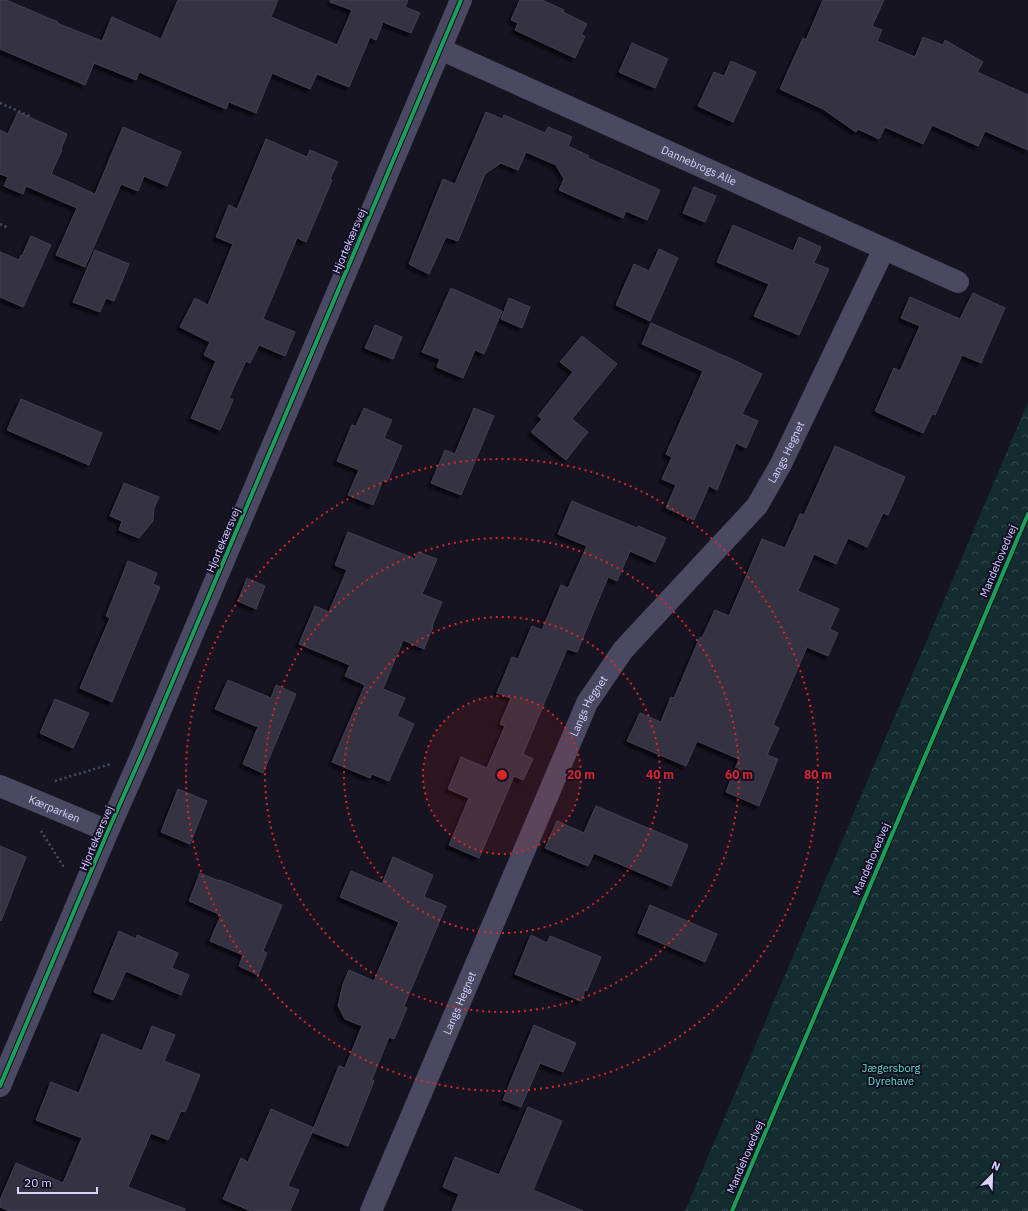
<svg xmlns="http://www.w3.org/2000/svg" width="1028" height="1211" viewBox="0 0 1028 1211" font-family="'IBM Plex Sans',sans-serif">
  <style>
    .park { fill: url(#park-crowns) }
    .building { fill: #343243; stroke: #433f54; filter: url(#shadow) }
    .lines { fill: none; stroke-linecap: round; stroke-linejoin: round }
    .path { stroke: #44505f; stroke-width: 2.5; stroke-dasharray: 2 3; stroke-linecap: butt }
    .minor { stroke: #4a4962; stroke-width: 22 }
    .cycleway-casing { stroke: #130f26; stroke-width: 6 }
    .cycleway { stroke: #1a9f57; stroke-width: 4 }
    .ring { fill: none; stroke: #d62828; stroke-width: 2; stroke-dasharray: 2 4 }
    .labels { text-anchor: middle; stroke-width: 4; stroke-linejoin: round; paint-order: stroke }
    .street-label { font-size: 11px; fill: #d9d4ff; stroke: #130f26 }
    .park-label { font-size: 11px; fill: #5fe0c0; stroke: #130f26 }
    .centre { fill: #d62828; stroke: #130f26; stroke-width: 2 }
    .ring-label { font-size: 12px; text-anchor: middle; font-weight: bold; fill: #d62828; stroke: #130f26; stroke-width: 4; stroke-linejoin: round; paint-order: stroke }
  </style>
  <defs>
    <pattern id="park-crowns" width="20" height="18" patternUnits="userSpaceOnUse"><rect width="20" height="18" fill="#132c2d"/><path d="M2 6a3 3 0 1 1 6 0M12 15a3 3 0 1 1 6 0" fill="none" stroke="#354a4c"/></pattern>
    <filter id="shadow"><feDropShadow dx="-3.5" dy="3.5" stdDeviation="1" flood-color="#0009"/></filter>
  </defs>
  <rect width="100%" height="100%" fill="#161421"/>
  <path class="park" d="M1028 402V1211H685Z"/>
  <path class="building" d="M0 0H6L58 22 57 23 102 41 112 17 161 39 178 0H278L271 17 337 45 352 10 330 2 331 0H408L405 7 420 13 411 33 383 22 376 40 370 37 349 87 317 74 310 89 272 73 256 113 229 102 226 109 139 72 136 80 94 63 85 85 0 49Z
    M520 0H542L564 10 563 12 587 24 581 35 585 36 575 58 515 30 518 23 511 20Z
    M823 0H884L872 26 882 30 877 41 915 57 923 37 943 45 945 40 983 62 977 72 1028 95V150L985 131 978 146 932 125 923 144 885 127 879 139 858 129 856 132 823 109 780 89 803 38 806 40Z
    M632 43 668 59 655 88 619 72Z
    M731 61 756 72 733 122 698 106 714 72 724 76Z
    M18 112 67 134 61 149 62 150 51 174 95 194 123 127 181 152 167 186 144 176 138 191 121 184 85 267 56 255 77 208 26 186 23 194 4 186 8 177 0 174V130L8 134Z
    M486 112 502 119 504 115 545 133 548 127 572 137 568 146 589 156 588 158 660 190 647 220 626 211 623 218 559 190 564 179 556 165 526 152 518 170 501 163 485 174 458 241 446 237 429 274 409 264 443 179 455 184Z
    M266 139 307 157 310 150 338 162 330 179 332 180 306 242 297 238 263 319 295 332 285 356 259 345 250 363 246 361 229 398 233 400 220 430 191 418 216 361 204 355 210 342 180 327 195 298 208 305 233 244 216 237 229 205 237 209Z
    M694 187 716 196 705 222 683 213Z
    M733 225 793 251 799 237 821 247 814 263 829 269 799 335 754 316 769 284 717 262Z
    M31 236 51 245 23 307 0 297V252L19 260 21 255 22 256Z
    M659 249 678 258 650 321 616 305 634 264 649 271Z
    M95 250 129 264 114 301 106 298 100 312 73 302Z
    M451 288 502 311 484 354 475 350 463 378 437 367 440 359 422 352Z
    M973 293 1005 308 981 363 962 355 935 415 932 414 923 433 875 411 894 368 900 371 920 326 901 318 910 297 960 319Z
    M509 298 530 307 522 328 501 319Z
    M651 323 738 362 762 374 742 414 758 421 746 448 736 443 717 490 709 486 694 520 666 508 676 485 662 479 672 457 666 454 703 371 642 344Z
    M375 325 402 337 393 359 365 348Z
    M582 336 617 364 572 419 588 432 566 460 531 432 542 419 538 416 573 372 560 362Z
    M21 399 102 433 89 465 7 430Z
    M364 408 392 420 384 438 402 446 387 482 383 480 373 505 348 495 359 470 337 461 352 425 356 426Z
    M474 408 494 416 461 495 431 483 445 450 455 454Z
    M835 446 905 477 888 515 883 513 867 547 848 538 836 564 814 554 798 591 839 609 830 629 838 633 828 656 807 647 773 725 779 728 767 755 778 759 759 806 726 792 739 759 697 741 686 766 627 741 640 713 661 722 671 697 674 698 700 637 702 638 715 610 729 616 762 539 785 548 800 514 804 515Z
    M124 483 159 497 154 508 153 521 139 538 119 530 122 521 110 516Z
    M572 501 637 528 638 526 666 538 655 562 630 551 617 581 608 577 577 652 567 649 553 682 523 754 533 759 523 780 514 776 479 858 449 845 469 798 448 789 461 757 487 768 505 726 500 724 511 698 497 693 512 657 518 659 532 626 542 630 561 585 568 588 587 546 558 534Z
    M348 532 415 559 418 552 437 559 422 594 442 602 432 626 433 627 424 649 403 640 383 689 405 698 397 716 414 724 389 781 372 774 370 778 332 762 365 685 345 676 350 665 299 644 315 606 329 612 347 570 335 565Z
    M128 561 157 573 153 584 160 587 112 702 80 688 110 618 106 616Z
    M247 578 265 586 256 609 238 601Z
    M228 680 271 698 276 685 296 694 263 773 243 764 258 727 215 709Z
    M55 699 89 713 73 748 40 733Z
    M178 789 207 801 190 844 161 832Z
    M596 806 688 845 671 886 594 853 588 866 545 848 557 821 584 833Z
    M0 846 26 857 1 921 0 920Z
    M393 857 433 875 424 897 446 906 404 1006 407 1008 394 1039 389 1037 372 1079 374 1081 348 1146 312 1132 339 1066 345 1068 362 1026 345 1019 338 1006 343 984 349 970 374 981 399 922 340 897 351 871 382 884Z
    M200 873 219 881 220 880 282 905 263 951 267 953 258 975 239 966 243 955 210 941 221 915 189 901Z
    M650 905 717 934 705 962 638 933Z
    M119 931 136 939 137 935 178 953 172 968 189 975 181 995 126 971 113 1000 94 992Z
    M531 935 547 943 550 936 601 957 587 991 585 990 581 1001 515 974Z
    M534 1025 576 1043 563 1072 540 1063 521 1107 503 1100Z
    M152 1026 175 1035 164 1061 200 1075 185 1112 181 1111 168 1140 151 1133 128 1187 185 1209V1211H10L0 1207V1200L16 1163 63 1183 82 1138 36 1120 51 1082 79 1093 102 1034 142 1051Z
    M528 1107 562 1121 533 1190 583 1211H452L459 1194 443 1187 455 1157 499 1175Z
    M271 1109 314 1128 288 1186 299 1190 290 1211H251L223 1199 241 1158 248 1162Z"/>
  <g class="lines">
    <path class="path" d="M0 103 32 117
      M0 224 8 228
      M55 781 111 764
      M41 831 65 869"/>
    <g class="minor">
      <path id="s1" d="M440 49 958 282"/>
      <path id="s2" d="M0 786 108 831"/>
      <path d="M0 1086 108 831 142 754 461 0"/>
      <path id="s3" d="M371 1211 587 703 623 650 757 506 781 464 884 249"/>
    </g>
    <defs>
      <path id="cycleway" d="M0 1086 108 831 142 754 461 0
        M732 1211 1028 514"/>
    </defs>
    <use href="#cycleway" class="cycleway-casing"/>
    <use href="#cycleway" class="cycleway"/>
  </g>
  <circle cx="502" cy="775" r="79" fill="#d62828" fill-opacity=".12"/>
  <g class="ring">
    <circle cx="502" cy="775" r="79"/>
    <circle cx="502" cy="775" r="158"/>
    <circle cx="502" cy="775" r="237"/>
    <circle cx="502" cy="775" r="316"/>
  </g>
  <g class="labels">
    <g class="street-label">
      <text dy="4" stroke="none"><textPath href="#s1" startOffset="284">Dannebrogs Alle</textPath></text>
      <text transform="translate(349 241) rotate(-67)" y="4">Hjortekærsvej</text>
      <text dy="4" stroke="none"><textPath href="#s3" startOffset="874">Langs Hegnet</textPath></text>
      <text transform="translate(223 540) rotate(-67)" y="4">Hjortekærsvej</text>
      <text transform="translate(998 561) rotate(-67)" y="4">Mandehovedvej</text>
      <text dy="4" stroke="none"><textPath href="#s3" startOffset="550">Langs Hegnet</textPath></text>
      <text dy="4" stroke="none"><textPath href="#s2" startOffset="59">Kærparken</textPath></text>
      <text transform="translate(96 838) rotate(-67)" y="4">Hjortekærsvej</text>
      <text transform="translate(871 859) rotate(-67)" y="4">Mandehovedvej</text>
      <text dy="4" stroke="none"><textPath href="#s3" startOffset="226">Langs Hegnet</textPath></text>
      <text transform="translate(745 1157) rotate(-67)" y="4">Mandehovedvej</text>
    </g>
    <g class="park-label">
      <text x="891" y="1072">Jægersborg<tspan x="891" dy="13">Dyrehave</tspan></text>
    </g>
  </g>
  <circle cx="502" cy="775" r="6" class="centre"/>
  <g class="ring-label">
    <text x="581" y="779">20 m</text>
    <text x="660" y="779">40 m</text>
    <text x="739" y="779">60 m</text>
    <text x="818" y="779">80 m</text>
  </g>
  <g transform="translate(992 1175) rotate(23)" stroke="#130f26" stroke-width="3" paint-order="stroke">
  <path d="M0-3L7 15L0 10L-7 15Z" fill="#d9d4ff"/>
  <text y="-6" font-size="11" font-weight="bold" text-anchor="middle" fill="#d9d4ff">N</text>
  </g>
  <path d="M18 1187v6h79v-6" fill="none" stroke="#d9d4ff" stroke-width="2"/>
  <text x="24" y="1187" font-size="12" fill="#d9d4ff" stroke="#130f26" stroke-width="3" paint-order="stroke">20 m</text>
</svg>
